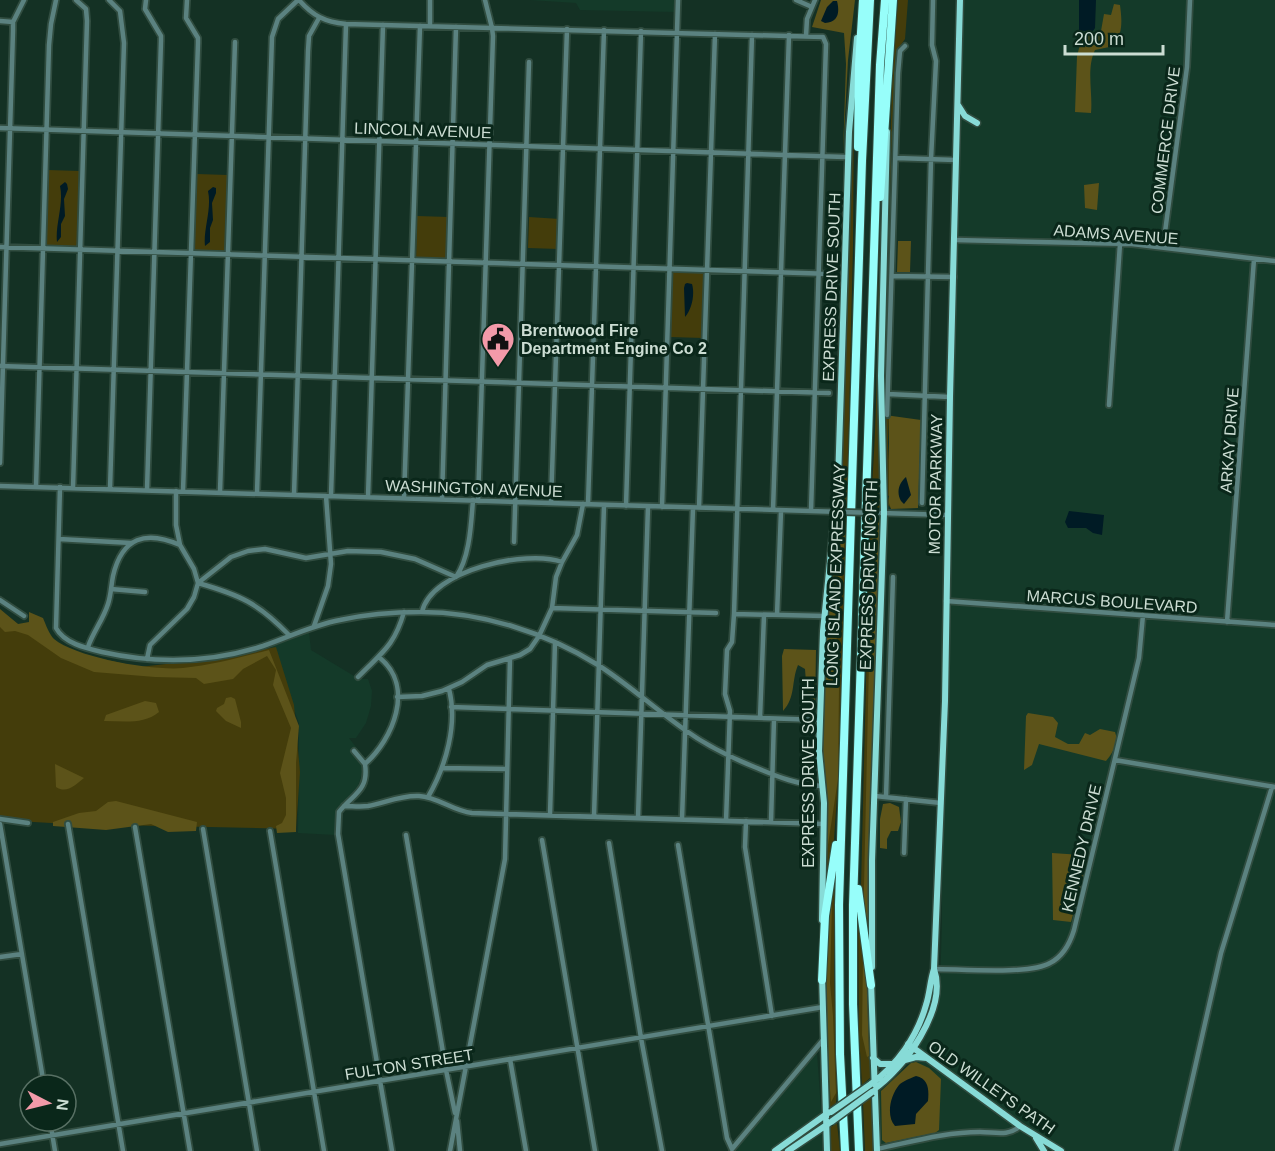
<svg xmlns="http://www.w3.org/2000/svg" width="1275" height="1151" viewBox="0 0 1275 1151" font-family="Arial,sans-serif">
  <style>
    .built { fill: #143a29 }
    .green { fill: #443d0b }
    .forest { fill: #5c5319 }
    .water { fill: #001b25 }
    .lines { fill: none; stroke-linecap: round; stroke-linejoin: round }
    .minor-casing { stroke: #314d40; stroke-width: 8 }
    .major-casing { stroke: #314d40; stroke-width: 9 }
    .highway-casing { stroke: #314d40; stroke-width: 10 }
    .minor { stroke: #5b8280; stroke-width: 4.5 }
    .major { stroke: #87dbd7; stroke-width: 6 }
    .highway { stroke: #97fefa; stroke-width: 8 }
    .minor-bridge-casing { stroke: #314d40; stroke-width: 8; stroke-linecap: butt }
    .major-bridge-casing { stroke: #314d40; stroke-width: 9; stroke-linecap: butt }
    .minor-bridge { stroke: #5b8280; stroke-width: 4.5 }
    .major-bridge { stroke: #87dbd7; stroke-width: 6 }
    .labels { text-anchor: middle; stroke-width: 6; stroke-linejoin: round; paint-order: stroke }
    .street-label { font-size: 16px; fill: #ccddd3; stroke: #0a271a }
    .poi-label { font-size: 16px; font-weight: bold; fill: #ccddd3; stroke: #0a271a; text-anchor: start }
  </style>
  <rect width="100%" height="100%" fill="#143124"/>
  <path class="built" d="M530 0H676L675 12 580 10 576 3Z
    M959 0H1275V1151H881L879 1090 909 1065 930 1027 937 1007 940 987 942 922 941 803Z
    M309 632 311 650 359 679H368L372 691 371 706 366 723 356 738H349L366 760 362 765 364 767 358 786 337 810 335 835 298 833 299 723 271 647Z
    M817 1053 824 1151H735L752 1130Z"/>
  <path class="green" d="M898 0H908L905 39 896 52 893 108 884 382 892 82Z
    M854 102 853 246 847 508H838L851 136Z
    M48 170 80 171 78 248 46 247Z
    M197 174 228 175 226 252 194 251Z
    M883 193 881 506 878 509H870C880 404 875 298 883 193Z
    M417 216 449 217 447 260 416 259Z
    M529 217 560 219 559 249 528 248Z
    M672 271 706 273 703 338 670 337Z
    M885 415 889 418 888 443 892 509 887 504 889 496 887 495Z
    M837 517H847L840 753 834 839 825 895 821 770V707Z
    M870 518H879L881 520 868 946 861 887Z
    M0 612 27 630 80 654 139 667 211 659 276 647 294 705 300 772 296 829 68 824 0 820Z
    M835 866 834 969 837 1092 836 1103 829 1108 825 985 826 921Z
    M858 908 869 990 870 1075V1078L862 1085 859 1034Z
    M870 1098 872 1101 875 1151H865L863 1103Z
    M837 1123 840 1151H830L829 1128Z"/>
  <path class="forest" d="M821 0H855L848 60 843 154 846 64 844 33 812 27Z
    M1114 4 1120 5C1122 20 1123 33 1114 46L1095 50C1086 69 1093 93 1091 113L1075 112 1077 56 1082 37 1101 31 1104 14 1111 15Z
    M1099 183 1097 210 1085 208 1084 185Z
    M898 241H911L910 272H897Z
    M885 415 921 420 918 508 891 509 889 503V418Z
    M841 458 844 469 845 507H838Z
    M845 518 846 522 835 659 839 687 838 779 826 858 827 787 822 763 825 617 838 520Z
    M880 522 871 785 869 922 864 909V886L872 527Z
    M0 609 18 624 29 622V612L43 618C46 625 49 634 54 639 77 658 154 671 183 668 213 665 241 657 269 650L299 726 296 763V832L277 833 276 826 282 823 286 815V798L280 773 291 728 273 685 276 670 267 656 243 669 233 679 204 684 196 678 155 677 94 672 61 658 28 635 15 631 5 632 0 627Z
    M784 649 816 650 815 711 807 696 805 669 798 665C791 682 796 697 783 711L782 656Z
    M231 697 235 699 241 722V728L226 721 216 711 217 708 224 704 226 698Z
    M145 701 156 703 159 712C143 725 123 721 104 721L106 715Z
    M1028 713 1053 717 1058 723 1055 737 1068 744H1079L1085 733 1090 735 1100 729 1115 732C1119 742 1113 753 1106 761L1039 744 1032 765 1024 770 1026 716Z
    M55 764 84 778C75 785 67 794 56 787Z
    M116 801 197 822 196 831 168 832 151 824 106 830 53 826V822L79 813 96 811 108 802Z
    M890 803 899 807 901 822 898 831H891L887 839V849L880 848V819L883 804Z
    M1052 853 1082 855 1086 854 1088 858 1071 922 1053 920Z
    M832 903 830 983 833 1016 836 1093 831 1102C826 1038 819 966 832 903Z
    M863 955 867 987 869 1056 867 1057 862 1035Z
    M916 1062 929 1068 941 1079 939 1130 935 1133 886 1143 882 1140 881 1091 911 1063Z"/>
  <path class="water" d="M1079 0H1096L1095 28 1093 31H1079Z
    M833 1H837C840 13 838 22 825 23L821 21 827 7Z
    M65 182 67 184 68 189 64 199 65 216 61 224V237L57 242C55 225 64 204 60 186Z
    M213 187 216 188V193L212 203 213 220 210 228V242L205 246C203 230 212 209 208 191Z
    M687 283 692 284C695 294 692 309 685 317L684 288 685 284Z
    M906 477 911 495 904 504 901 501C896 492 899 483 906 477Z
    M1069 511 1104 515 1102 535 1093 533 1086 528H1068L1065 522Z
    M916 1076C929 1079 929 1090 928 1101L916 1114 915 1124 895 1126C886 1116 890 1096 899 1085 903 1081 911 1078 916 1076Z"/>
  <g class="lines">
    <defs>
      <path id="minor" d="M109 0 120 11 124 43 110 489
        M146 0 145 9 161 36V41L147 490
        M299 0C313 16 325 22 346 24L823 37 826 44 811 511
        M796 0 812 7
        M0 21 13 22
        M430 26V0
        M806 36 807 19 815 0
        M0 128 845 157
        M896 158 956 160
        M955 240 1132 244 1275 261
        M0 247 833 274
        M1163 247 1187 67 1190 0
        M893 276 954 277
        M0 366 829 393
        M888 394 950 397
        M1109 405 1120 244
        M887 415 898 73 900 51 905 46
        M0 463 13 31V22L24 0
        M0 486 842 512
        M36 487 49 45 51 24 56 0
        M60 487 56 628C64 643 85 648 102 652 156 664 210 663 263 646 289 637 313 625 340 620 367 614 394 612 421 612 482 612 547 633 598 665 628 684 655 709 685 730 707 746 732 758 757 768 778 777 799 785 822 786
        M73 488 87 21 86 9 76 0
        M183 491 198 43V38L186 18 187 0
        M220 492 235 42
        M257 493 272 37 278 19 298 0
        M294 495 308 51 309 36 319 18
        M331 496 346 24
        M368 497 383 25
        M404 498 420 26
        M442 499 456 27
        M478 501 493 36 492 28 485 0
        M551 503 567 29
        M922 503 931 159 936 61 932 45 933 0
        M588 504 604 30
        M626 506 641 31
        M662 507 678 0
        M699 508 715 34
        M773 510 789 35
        M881 513 948 515
        M59 539 131 543
        M514 542 529 62
        M198 583 231 557 248 551 265 549 306 558 348 551 381 552 415 559 456 577C470 557 471 524 473 500
        M198 583C240 595 258 603 289 635
        M111 589 145 592
        M0 600 24 616
        M946 601 1275 625
        M552 608 716 613
        M422 612C431 570 527 549 562 562
        M734 614 824 616
        M777 615 781 511
        M1227 622 1254 259
        M314 626 328 586 331 564 326 496
        M88 647C93 632 103 620 108 604 111 595 111 586 113 576 122 537 146 530 180 545
        M380 658C415 687 393 739 365 764 369 791 353 794 339 812L338 834 392 1151
        M147 659 150 645 187 609 194 597 198 583 194 569 180 545 176 525V491
        M358 677C381 653 394 647 404 612
        M397 697 422 696 442 691 462 682 487 665 520 655 530 649 539 636 552 608 556 577 562 562 577 535 583 504
        M451 707 820 720
        M760 718 764 615
        M354 751 365 764
        M1115 760 1275 787
        M442 768 507 769
        M875 796 941 803
        M428 797C446 766 458 724 449 689
        M886 797 893 577
        M344 806C352 806 360 807 368 806 385 803 400 795 419 796 438 797 453 811 472 813L824 824
        M550 815 555 642
        M594 816 604 505
        M638 818 648 506
        M0 819 28 823
        M682 819 693 508
        M726 821 730 711 725 694 727 650 732 642 734 614 752 35
        M746 821 745 847 772 1016
        M771 822 774 719
        M0 824 44 1085
        M68 824 123 1151
        M135 827 190 1151
        M203 829 257 1151
        M270 831 324 1151
        M406 835 446 1070 455 1113
        M542 840 595 1151
        M609 843 641 1038 662 1151
        M678 845 727 1138 732 1149
        M904 853 906 799
        M0 957 22 954
        M934 969C960 969 1030 975 1050 963 1064 956 1070 943 1074 930L1139 658 1143 615
        M510 1059 526 1151
        M50 1121 55 1151
        M457 1121 460 1151
        M0 1144 823 1007
        M732 1149 823 1040
        M877 1149C911 1142 945 1132 980 1132 995 1132 1008 1137 1020 1126
        M450 1151 505 859 510 658
        M1176 1151 1221 953 1272 787"/>
      <path id="major" d="M958 105 965 116 977 123
        M822 920 824 803 819 751 823 631 838 482 849 132 857 38
        M872 967V861L884 513 881 376 887 132
        M822 975 827 1151
        M871 981 877 1151
        M908 1044 1020 1126 1061 1151
        M873 1058 880 1064H893
        M905 1060 916 1057 927 1058
        M871 1084C897 1065 917 1037 926 1005 930 993 930 981 934 969L945 701 950 397 960 0
        M873 1090C904 1069 948 1009 934 969
        M1036 1138 1044 1151
        M775 1151 828 1113
        M788 1151 828 1124"/>
      <path id="highway" d="M858 147 859 65 863 0
        M880 197 893 0
        M858 889 871 985
        M822 980 825 916 836 845
        M845 1151 840 1054 839 905 862 161 870 0
        M859 1151 853 1004V905L880 65 885 0"/>
    </defs>
    <use href="#minor" class="minor-casing"/>
    <use href="#major" class="major-casing"/>
    <use href="#highway" class="highway-casing"/>
    <use href="#minor" class="minor"/>
    <use href="#major" class="major"/>
    <use href="#highway" class="highway"/>
    <defs>
      <path id="minor-bridge" d="M842 512 877 513"/>
      <path id="major-bridge" d="M831 1112 871 1084
        M831 1122 872 1092"/>
    </defs>
    <use href="#minor-bridge" class="minor-bridge-casing"/>
    <use href="#major-bridge" class="major-bridge-casing"/>
    <use href="#minor-bridge" class="minor-bridge"/>
    <use href="#major-bridge" class="major-bridge"/>
  </g>
  <defs>
    <symbol id="civic-pin" viewBox="-11 -11 22 30"><path d="M0 17L-7.5 6A9.5 9.5 0 1 1 7.5 6Z" fill="#f39aa9" stroke="#0a271a"/><path d="M-.6-6.5H3V-4.5H.6V-3L4-1V1h2V6H-6V1h2V-1L-.6-3ZM-1.2 2.5V6h2.4V2.5Z" fill="#111"/></symbol>
  </defs>
  <g fill-rule="evenodd">
    <use href="#civic-pin" x="479" y="320" width="38" height="52"/>
  </g>
  <g class="labels">
    <g class="street-label">
      <text transform="translate(423 130) rotate(2)" y="6">LINCOLN AVENUE</text>
      <text transform="translate(1165 140) rotate(-83)" y="6">COMMERCE DRIVE</text>
      <text transform="translate(1116 234) rotate(4)" y="6">ADAMS AVENUE</text>
      <text transform="translate(831 287) rotate(-88)" y="6">EXPRESS DRIVE SOUTH</text>
      <text transform="translate(1229 440) rotate(-86)" y="6">ARKAY DRIVE</text>
      <text transform="translate(935 484) rotate(-89)" y="6">MOTOR PARKWAY</text>
      <text transform="translate(474 488) rotate(2)" y="6">WASHINGTON AVENUE</text>
      <text transform="translate(835 575) rotate(-88)" y="6">LONG ISLAND EXPRESSWAY</text>
      <text transform="translate(868 575) rotate(-88)" y="6">EXPRESS DRIVE NORTH</text>
      <text transform="translate(1112 601) rotate(4)" y="6">MARCUS BOULEVARD</text>
      <text transform="translate(808 773) rotate(-90)" y="6">EXPRESS DRIVE SOUTH</text>
      <text transform="translate(1081 848) rotate(-77)" y="6">KENNEDY DRIVE</text>
      <text transform="translate(409 1064) rotate(-9)" y="6">FULTON STREET</text>
      <text transform="translate(992 1087) rotate(35)" y="6">OLD WILLETS PATH</text>
    </g>
    <g class="poi-label">
      <text x="521" y="336">Brentwood Fire<tspan x="521" dy="18">Department Engine Co 2</tspan></text>
    </g>
  </g>
  <g transform="translate(48 1103) rotate(97)"><circle r="28" fill="#0a271a" stroke="#587064" stroke-width="1.5"/>
  <path d="M0-4.5L10 22L0 15L-10 22Z" fill="#f39aa9"/>
  <text y="-9" font-size="16" font-weight="bold" text-anchor="middle" fill="#ccddd3">N</text>
  </g>
  <path d="M1065 45v9h98v-9" fill="none" stroke="#ccddd3" stroke-width="3"/>
  <text x="1074" y="45" font-size="18" fill="#ccddd3" stroke="#0a271a" stroke-width="4.5" paint-order="stroke">200 m</text>
</svg>
